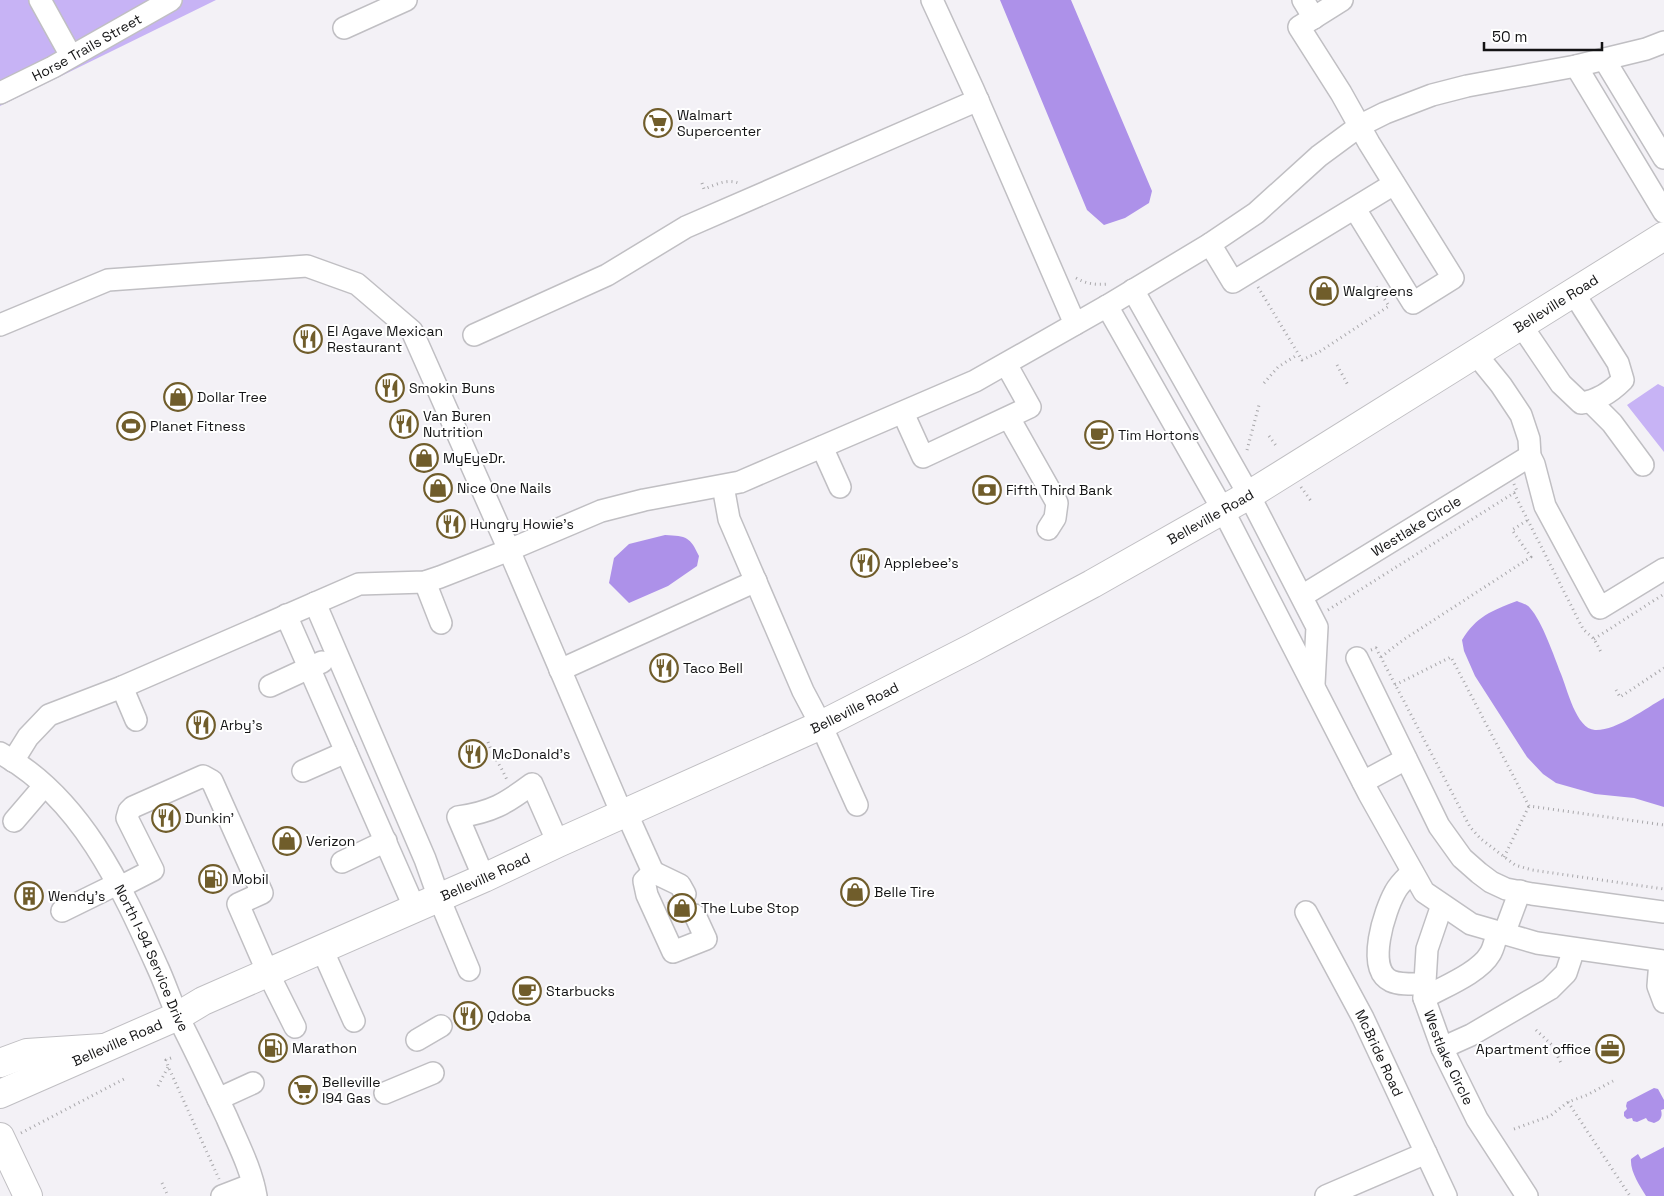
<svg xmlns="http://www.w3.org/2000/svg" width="1664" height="1196" viewBox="0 0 1664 1196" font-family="'Space Grotesk',sans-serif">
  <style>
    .green { fill: #c7b3f5 }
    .water { fill: #ad91e9 }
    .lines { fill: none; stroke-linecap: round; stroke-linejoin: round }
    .minor-tunnel { stroke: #d1d0d4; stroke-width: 21; stroke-dasharray: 21 11; stroke-linecap: butt }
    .minor-casing { stroke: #c0bfc3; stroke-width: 24 }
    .major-casing { stroke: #c0bfc3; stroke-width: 30 }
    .highway-casing { stroke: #c0bfc3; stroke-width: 30 }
    .path { stroke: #a8a7aa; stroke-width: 3; stroke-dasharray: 1 4; stroke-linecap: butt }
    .minor { stroke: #fff; stroke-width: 21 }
    .major { stroke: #fff; stroke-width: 28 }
    .highway { stroke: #fff; stroke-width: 28 }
    .labels { text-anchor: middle; stroke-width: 4; stroke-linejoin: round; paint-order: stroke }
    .street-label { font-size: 14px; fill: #131314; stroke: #fff }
    .poi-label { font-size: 14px; fill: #131314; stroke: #fff; text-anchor: start }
  </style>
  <rect width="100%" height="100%" fill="#f3f1f6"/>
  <path class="green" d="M0 0H216L0 106Z
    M1658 384 1664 387V452L1627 405Z"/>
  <path class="water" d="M1000 0H1071L1152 191 1149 203 1125 218 1104 225 1087 210Z
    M665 535C687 536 690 537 699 556L697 566 668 586 629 603 609 583 614 558 629 544Z
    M1517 601C1521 603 1527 604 1530 608 1542 621 1554 656 1561 674 1567 688 1576 729 1595 730 1616 731 1646 708 1664 698V807L1634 798 1595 794 1556 783 1543 774 1527 757 1475 676 1464 651 1462 640C1477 616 1491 611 1517 601Z
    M1654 1088 1658 1089 1664 1100V1109L1661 1110C1663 1117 1660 1121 1654 1123L1648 1121 1646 1118 1637 1122 1633 1121 1632 1118 1627 1119 1624 1116V1112L1627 1109 1626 1106 1627 1102Z
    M1664 1147V1196H1646C1640 1186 1630 1172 1631 1159L1638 1154 1641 1159Z"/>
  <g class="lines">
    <path class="minor-tunnel" d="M676 898 686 919"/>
    <defs>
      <g id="minor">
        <path d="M40 0 71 56"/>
        <path d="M932 0 973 89 1075 324"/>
        <path d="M1303 0 1314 18"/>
        <path d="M1342 0 1299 27 1341 93 1369 143 1453 278 1413 303 1355 209"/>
        <path d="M344 28 406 0"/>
        <path d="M1604 59 1664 158"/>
        <path d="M1576 66 1664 212"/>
        <path id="s1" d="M0 93 53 67 171 0"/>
        <path d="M1210 244 1233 282 1394 184"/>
        <path d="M1133 290 1249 495 1317 627 1314 684"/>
        <path d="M1107 306 1223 510 1369 794 1424 892 1471 924 1537 943 1664 961"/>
        <path d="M0 325 108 280 307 266 357 284 412 331 509 550 622 814"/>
        <path d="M1521 325 1561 384 1581 403C1598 401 1611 392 1623 380L1618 363 1573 292"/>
        <path d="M474 335 607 275 686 227 978 100"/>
        <path d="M1475 353 1501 385 1521 415 1529 439 1530 456 1534 464 1545 506 1600 608 1664 569"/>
        <path d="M1591 402 1612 423 1643 465"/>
        <path d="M903 413 923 457 1030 407 1006 364"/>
        <path d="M1009 418 1057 503 1055 518 1048 529"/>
        <path d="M822 447 840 487"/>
        <path d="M723 486 729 519 803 691 821 725 857 805"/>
        <path d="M425 582 441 623"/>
        <path id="s2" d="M1302 596 1530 456"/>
        <path d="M315 603 425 859 439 898 469 970"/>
        <path d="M286 615 415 909"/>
        <path d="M1357 658 1439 826 1462 858 1479 873 1491 882 1506 889 1532 894 1664 912"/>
        <path d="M560 670 756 581"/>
        <path d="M270 686 322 662"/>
        <path d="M122 687 136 720"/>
        <path id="s3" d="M0 753C81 797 121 886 157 966 165 983 171 1002 179 1019 196 1052 211 1084 227 1118 238 1144 251 1168 256 1196"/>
        <path d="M13 761 28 737 49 715 122 687 359 584 425 582 440 577 509 550 601 511 644 500 740 482 975 381 1107 306 1210 244 1256 213 1319 156 1361 125 1385 113 1432 95 1467 86 1576 66 1646 49 1664 42"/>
        <path d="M303 771 346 752"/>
        <path d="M1363 782 1406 759"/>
        <path d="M626 812 653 872"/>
        <path d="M14 821 44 786"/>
        <path d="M342 862 386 841"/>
        <path d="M1412 872C1406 878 1399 884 1395 892 1385 910 1365 969 1391 981 1400 985 1414 984 1425 984"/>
        <path d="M484 878 458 817C492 812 505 804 532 784L558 843"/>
        <path d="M120 887 153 870 127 818 129 811 133 807 203 776 212 781 262 893 238 904 268 973 295 1027"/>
        <path d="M685 894 680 885 653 872 644 881 647 895 673 952 706 939 695 915"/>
        <path id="s4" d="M1442 905 1427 949 1424 998 1442 1048 1477 1119 1527 1196"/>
        <path d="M62 911 119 883"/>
        <path id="s5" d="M1306 912 1363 1018 1446 1196"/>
        <path d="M1504 934 1520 891"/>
        <path d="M322 949 354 1021"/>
        <path d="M1660 961 1658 986 1664 1002"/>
        <path d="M1424 998C1443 987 1479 973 1490 954 1494 948 1495 939 1498 932"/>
        <path d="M417 1040 441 1026"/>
        <path d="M1442 1048 1471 1035 1550 989 1566 973 1574 949"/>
        <path d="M385 1093 433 1073"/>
        <path d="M218 1099 253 1083"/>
        <path d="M222 1196 253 1184"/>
        <path d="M1326 1196 1426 1153"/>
      </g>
      <g id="major">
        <path id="s6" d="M0 1094 178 1016 203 1001 484 878 558 843 821 725 972 648 1092 584 1249 495 1664 236"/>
      </g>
      <path id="highway" d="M0 1063 27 1053 103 1048
        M0 1137 28 1196"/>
    </defs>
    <use href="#minor" class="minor-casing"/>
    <use href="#major" class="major-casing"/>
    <use href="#highway" class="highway-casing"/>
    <path class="path" d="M702 183 704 189C718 184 727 178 741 184
      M1076 278C1087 284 1095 285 1108 284
      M1258 287 1302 360 1319 352 1389 306 1376 286
      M1337 365 1349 387
      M1264 383 1278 367 1297 355
      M1269 436 1277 447
      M1247 450 1259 405
      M1301 487 1311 501
      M1514 493 1583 629 1594 639 1601 652
      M1328 610 1517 491 1514 484
      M1594 639 1664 594
      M1371 650 1376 648 1470 827 1481 839 1515 865 1532 870 1664 889
      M1381 657 1403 640 1531 557 1512 530 1528 520
      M1395 685 1451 657 1529 806 1664 825
      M1616 690 1620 697 1664 668
      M488 742C493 756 501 766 507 780
      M1504 857 1529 806
      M1536 1030 1552 1045 1561 1063
      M171 1058 166 1060 168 1066 219 1179
      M158 1086 168 1067
      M1568 1102 1630 1196
      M1514 1129 1550 1116 1568 1102 1587 1095 1613 1081
      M21 1133 124 1079
      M162 1183 168 1196"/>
    <use href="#minor" class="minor"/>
    <use href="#major" class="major"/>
    <use href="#highway" class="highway"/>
  </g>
  <defs>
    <symbol id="supermarket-ring" viewBox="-11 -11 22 22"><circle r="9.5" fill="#fff" stroke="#705d2b" stroke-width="1.5"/><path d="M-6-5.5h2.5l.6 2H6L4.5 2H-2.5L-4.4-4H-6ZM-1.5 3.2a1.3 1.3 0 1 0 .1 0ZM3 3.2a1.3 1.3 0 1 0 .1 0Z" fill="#705d2b"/></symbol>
    <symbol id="shop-ring" viewBox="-11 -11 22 22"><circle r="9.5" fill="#fff" stroke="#705d2b" stroke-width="1.5"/><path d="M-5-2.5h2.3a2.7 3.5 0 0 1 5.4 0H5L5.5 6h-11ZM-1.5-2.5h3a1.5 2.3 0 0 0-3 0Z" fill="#705d2b"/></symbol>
    <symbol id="restaurant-ring" viewBox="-11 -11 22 22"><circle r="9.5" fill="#fff" stroke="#705d2b" stroke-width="1.5"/><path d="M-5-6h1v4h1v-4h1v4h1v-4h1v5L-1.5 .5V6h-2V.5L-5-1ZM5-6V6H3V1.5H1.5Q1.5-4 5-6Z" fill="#705d2b"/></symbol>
    <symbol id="stadium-ring" viewBox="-11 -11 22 22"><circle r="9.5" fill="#fff" stroke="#705d2b" stroke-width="1.5"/><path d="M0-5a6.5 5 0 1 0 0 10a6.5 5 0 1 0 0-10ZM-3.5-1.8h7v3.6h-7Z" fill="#705d2b"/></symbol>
    <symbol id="cafe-ring" viewBox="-11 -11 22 22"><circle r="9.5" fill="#fff" stroke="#705d2b" stroke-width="1.5"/><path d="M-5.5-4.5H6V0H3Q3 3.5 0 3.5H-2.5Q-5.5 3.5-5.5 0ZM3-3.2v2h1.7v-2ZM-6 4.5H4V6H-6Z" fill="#705d2b"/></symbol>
    <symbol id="bank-ring" viewBox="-11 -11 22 22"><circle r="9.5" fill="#fff" stroke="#705d2b" stroke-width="1.5"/><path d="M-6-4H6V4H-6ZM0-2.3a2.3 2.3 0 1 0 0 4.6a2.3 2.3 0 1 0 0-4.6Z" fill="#705d2b"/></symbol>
    <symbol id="fuel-ring" viewBox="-11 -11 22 22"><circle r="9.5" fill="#fff" stroke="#705d2b" stroke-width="1.5"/><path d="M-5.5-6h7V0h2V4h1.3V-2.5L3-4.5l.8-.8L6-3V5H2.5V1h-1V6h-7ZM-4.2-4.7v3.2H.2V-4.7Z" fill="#705d2b"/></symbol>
    <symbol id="building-ring" viewBox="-11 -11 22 22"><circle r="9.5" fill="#fff" stroke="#705d2b" stroke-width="1.5"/><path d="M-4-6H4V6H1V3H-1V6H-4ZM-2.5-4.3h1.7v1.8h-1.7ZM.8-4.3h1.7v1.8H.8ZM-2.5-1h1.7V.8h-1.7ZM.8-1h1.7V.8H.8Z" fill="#705d2b"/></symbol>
    <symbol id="office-ring" viewBox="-11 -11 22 22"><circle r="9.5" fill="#fff" stroke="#705d2b" stroke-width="1.5"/><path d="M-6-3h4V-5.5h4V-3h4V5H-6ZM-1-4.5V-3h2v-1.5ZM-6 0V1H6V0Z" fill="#705d2b"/></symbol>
  </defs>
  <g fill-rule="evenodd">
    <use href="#supermarket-ring" x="642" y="107" width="32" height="32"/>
    <use href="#shop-ring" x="1308" y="275" width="32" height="32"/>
    <use href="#restaurant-ring" x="292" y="323" width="32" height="32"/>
    <use href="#restaurant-ring" x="374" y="372" width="32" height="32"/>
    <use href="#shop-ring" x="162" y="381" width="32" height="32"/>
    <use href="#restaurant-ring" x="388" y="408" width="32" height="32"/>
    <use href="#stadium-ring" x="115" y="410" width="32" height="32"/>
    <use href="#cafe-ring" x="1083" y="419" width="32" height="32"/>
    <use href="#shop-ring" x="408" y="442" width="32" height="32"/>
    <use href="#shop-ring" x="422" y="472" width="32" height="32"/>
    <use href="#bank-ring" x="971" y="474" width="32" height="32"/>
    <use href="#restaurant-ring" x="435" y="508" width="32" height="32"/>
    <use href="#restaurant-ring" x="849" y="547" width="32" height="32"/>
    <use href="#restaurant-ring" x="648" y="652" width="32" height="32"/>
    <use href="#restaurant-ring" x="185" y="709" width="32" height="32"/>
    <use href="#restaurant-ring" x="457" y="738" width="32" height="32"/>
    <use href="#restaurant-ring" x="150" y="802" width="32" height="32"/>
    <use href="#shop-ring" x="271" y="825" width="32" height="32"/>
    <use href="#fuel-ring" x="197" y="863" width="32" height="32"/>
    <use href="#shop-ring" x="839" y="876" width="32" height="32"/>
    <use href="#building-ring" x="13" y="880" width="32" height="32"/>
    <use href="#shop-ring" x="666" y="892" width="32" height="32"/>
    <use href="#cafe-ring" x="511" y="975" width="32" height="32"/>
    <use href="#restaurant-ring" x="452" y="1000" width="32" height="32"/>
    <use href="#fuel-ring" x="257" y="1032" width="32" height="32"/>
    <use href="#office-ring" x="1594" y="1033" width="32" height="32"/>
    <use href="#supermarket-ring" x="287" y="1074" width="32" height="32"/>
  </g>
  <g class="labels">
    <g class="street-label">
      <text dy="5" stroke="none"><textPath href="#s1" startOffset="98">Horse Trails Street</textPath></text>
      <text dy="5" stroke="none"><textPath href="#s6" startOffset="1748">Belleville Road</textPath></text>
      <text dy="5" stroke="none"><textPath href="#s6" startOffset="1342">Belleville Road</textPath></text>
      <text dy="5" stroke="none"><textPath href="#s2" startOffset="134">Westlake Circle</textPath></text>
      <text dy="5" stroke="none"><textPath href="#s6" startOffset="938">Belleville Road</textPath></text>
      <text dy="5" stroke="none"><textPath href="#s6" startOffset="532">Belleville Road</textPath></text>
      <text dy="5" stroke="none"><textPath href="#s3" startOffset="260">North I-94 Service Drive</textPath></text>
      <text dy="5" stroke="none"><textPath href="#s6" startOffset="128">Belleville Road</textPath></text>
      <text dy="5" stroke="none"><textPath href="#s5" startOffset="159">McBride Road</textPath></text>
      <text dy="5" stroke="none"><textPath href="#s4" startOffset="160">Westlake Circle</textPath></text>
    </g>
    <g class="poi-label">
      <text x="677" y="120">Walmart<tspan x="677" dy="16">Supercenter</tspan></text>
      <text x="1343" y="296">Walgreens</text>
      <text x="327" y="336">El Agave Mexican<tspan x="327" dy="16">Restaurant</tspan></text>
      <text x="409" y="393">Smokin Buns</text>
      <text x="197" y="402">Dollar Tree</text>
      <text x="423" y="421">Van Buren<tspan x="423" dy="16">Nutrition</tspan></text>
      <text x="150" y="431">Planet Fitness</text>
      <text x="1118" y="440">Tim Hortons</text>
      <text x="443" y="463">MyEyeDr.</text>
      <text x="457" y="493">Nice One Nails</text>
      <text x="1006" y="495">Fifth Third Bank</text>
      <text x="470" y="529">Hungry Howie's</text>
      <text x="884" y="568">Applebee's</text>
      <text x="683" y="673">Taco Bell</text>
      <text x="220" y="730">Arby's</text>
      <text x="492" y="759">McDonald's</text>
      <text x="185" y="823">Dunkin'</text>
      <text x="306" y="846">Verizon</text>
      <text x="232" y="884">Mobil</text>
      <text x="874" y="897">Belle Tire</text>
      <text x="48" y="901">Wendy's</text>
      <text x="701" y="913">The Lube Stop</text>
      <text x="546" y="996">Starbucks</text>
      <text x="487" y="1021">Qdoba</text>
      <text x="292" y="1053">Marathon</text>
      <text x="1591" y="1054" text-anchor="end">Apartment office</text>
      <text x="322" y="1087">Belleville<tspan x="322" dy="16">I94 Gas</tspan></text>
    </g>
  </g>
  <path d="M1484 42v8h118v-8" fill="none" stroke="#131314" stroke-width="2.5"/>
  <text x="1492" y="42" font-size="15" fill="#131314" stroke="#ffffff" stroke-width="4" paint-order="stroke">50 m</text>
</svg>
